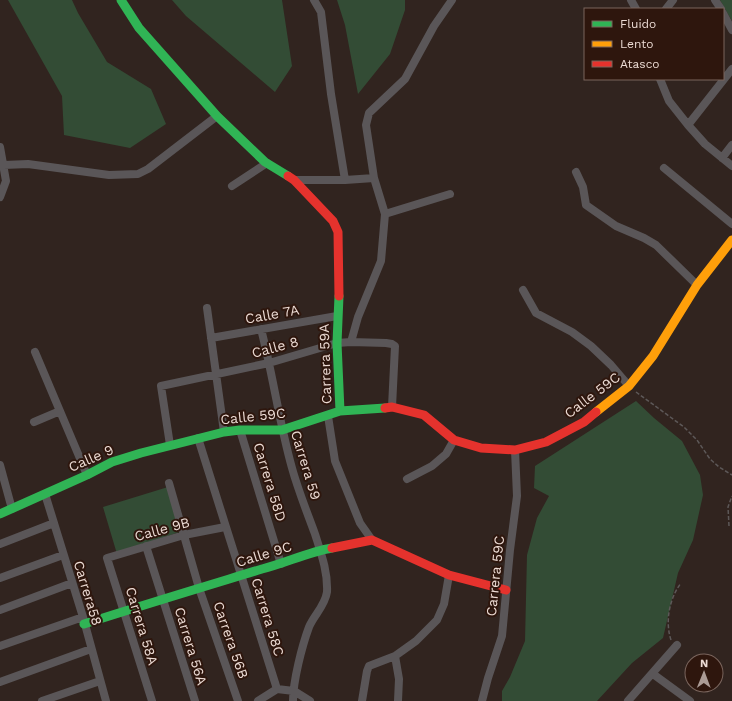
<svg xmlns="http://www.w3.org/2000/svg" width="732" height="701" viewBox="0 0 732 701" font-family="'Work Sans',sans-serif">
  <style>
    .green { fill: #334c35 }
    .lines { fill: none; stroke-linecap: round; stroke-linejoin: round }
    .path { stroke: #5d5858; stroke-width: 1.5; stroke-dasharray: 4 2; stroke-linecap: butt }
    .street { stroke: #5a5658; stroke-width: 8 }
    .fast { stroke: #30b455; stroke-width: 9 }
    .slow { stroke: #ff9f0a; stroke-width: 9 }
    .jam { stroke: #e5322d; stroke-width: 9 }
    .labels { text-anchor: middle; stroke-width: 4; stroke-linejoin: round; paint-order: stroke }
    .street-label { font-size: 14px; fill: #ecdbd4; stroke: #2e160d }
  </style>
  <rect width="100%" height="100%" fill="#31241f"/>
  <path class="green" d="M8 0H72L78 13 107 62 151 89 166 124 130 148 64 135 62 96Z
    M172 0H282L292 66 275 92 186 16Z
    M337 0H405V10L390 54 358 94 345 25Z
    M720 0H732V21Z
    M636 401 654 418 682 441 700 475 703 495 693 540 678 573 663 638 632 663 597 701H502V691L510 677 525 641 527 555 537 518 549 496 534 488 535 466Z
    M168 487 182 531 117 554 103 507Z"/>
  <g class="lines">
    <path class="path" d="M636 392 684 427 697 440 710 459 719 467 732 475
      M729 526 728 507 732 496
      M671 640C665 622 669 599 681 583"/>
    <path class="street" d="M314 0 321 12 331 94 345 180
      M631 0 636 9
      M715 0 721 9
      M666 9 673 0
      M723 13 732 30
      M660 79 669 101 688 125 705 144 732 166
      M688 125 732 69
      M0 147 6 181 0 197
      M722 158 732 145
      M4 165 28 164 109 175 138 174 148 169 217 116
      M664 168 732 224
      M576 172 583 187 586 205 616 226 644 238 656 245 697 285
      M294 180H345L374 178
      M232 186 267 163
      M385 214 450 194
      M523 290 536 313 572 332 591 346 611 365 629 386
      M207 308 224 432
      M261 329C273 375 279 422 292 468 298 490 307 512 315 534 321 553 328 572 327 592 325 606 314 615 309 627 302 646 293 681 293 701
      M211 338 337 316
      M351 342 358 317 381 261 385 214 374 178 366 125 369 113 405 79 434 26 452 0
      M35 352 87 475
      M328 416 335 461 360 523 372 540
      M34 422 60 411
      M240 430 281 564
      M198 438 277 689
      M170 445 161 386 269 363 337 343 351 342 386 343 392 344 395 346 392 407
      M0 465 12 509
      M407 479 432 466 446 454 454 440
      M169 483 199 588 238 701
      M45 494 83 617 106 701
      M0 544 54 523
      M146 546 195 701
      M0 578 63 555
      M0 610 72 583
      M0 646 83 617
      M395 656 399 679 398 701
      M653 674 690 701
      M0 682 91 649
      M42 701 100 681
      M152 701 107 558 184 535 225 527
      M258 701 277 689 294 691 310 701
      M362 701 367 671 369 666 395 656 416 641 437 620 444 604 449 575
      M482 701 488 678 502 636 510 550 517 496 515 450
      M628 701 677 645"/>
    <path class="fast" d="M121 0 139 28 217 116 265 162 288 176
      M339 296 337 343 340 411
      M0 514 87 475 112 462 141 453 224 432 240 430H282L340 411 385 408
      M84 624C143 605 203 587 262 569 286 563 308 552 332 548"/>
    <path class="slow" d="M596 412 629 386 653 356 697 285 732 240"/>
    <path class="jam" d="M288 176 294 180 333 221 338 232 339 296
      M385 408 392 407 424 415 454 440 481 448 515 450 546 442 584 422 596 412
      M332 548 372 540 449 575 506 590"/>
  </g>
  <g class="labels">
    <g class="street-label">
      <text transform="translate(272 314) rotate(-10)" y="5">Calle 7A</text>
      <text transform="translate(275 347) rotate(-15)" y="5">Calle 8</text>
      <text transform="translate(325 364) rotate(-92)" y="5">Carrera 59A</text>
      <text transform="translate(592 395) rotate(-37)" y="5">Calle 59C</text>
      <text transform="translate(253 416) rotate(-6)" y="5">Calle 59C</text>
      <text transform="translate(91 458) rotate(-24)" y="5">Calle 9</text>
      <text transform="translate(306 465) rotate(73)" y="5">Carrera 59</text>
      <text transform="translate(270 482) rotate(73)" y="5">Carrera 58D</text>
      <text transform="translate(162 529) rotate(-15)" y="5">Calle 9B</text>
      <text transform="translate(264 554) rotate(-17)" y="5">Calle 9C</text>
      <text transform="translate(495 576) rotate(-84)" y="5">Carrera 59C</text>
      <text transform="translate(88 593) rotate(73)" y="5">Carrera58</text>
      <text transform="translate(268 617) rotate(73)" y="5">Carrera 58C</text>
      <text transform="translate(142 626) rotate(73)" y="5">Carrera 58A</text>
      <text transform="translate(231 640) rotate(71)" y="5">Carrera 56B</text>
      <text transform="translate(191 646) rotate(73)" y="5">Carrera 56A</text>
    </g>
  </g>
  <rect x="584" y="8" width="140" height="72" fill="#2e160d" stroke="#7a655d"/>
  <rect x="592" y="21" width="20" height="6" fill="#30b455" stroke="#7a655d"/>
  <text x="620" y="28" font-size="12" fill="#ecdbd4">Fluido</text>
  <rect x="592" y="41" width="20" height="6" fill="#ff9f0a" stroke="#7a655d"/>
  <text x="620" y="48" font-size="12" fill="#ecdbd4">Lento</text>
  <rect x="592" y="61" width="20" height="6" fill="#e5322d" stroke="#7a655d"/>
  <text x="620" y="68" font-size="12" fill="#ecdbd4">Atasco</text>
  <g transform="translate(704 673) rotate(1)"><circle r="19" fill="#2e160d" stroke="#7a655d"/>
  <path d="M0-3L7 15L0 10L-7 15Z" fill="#ab9b95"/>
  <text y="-6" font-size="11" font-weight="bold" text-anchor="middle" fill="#ecdbd4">N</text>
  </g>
</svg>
